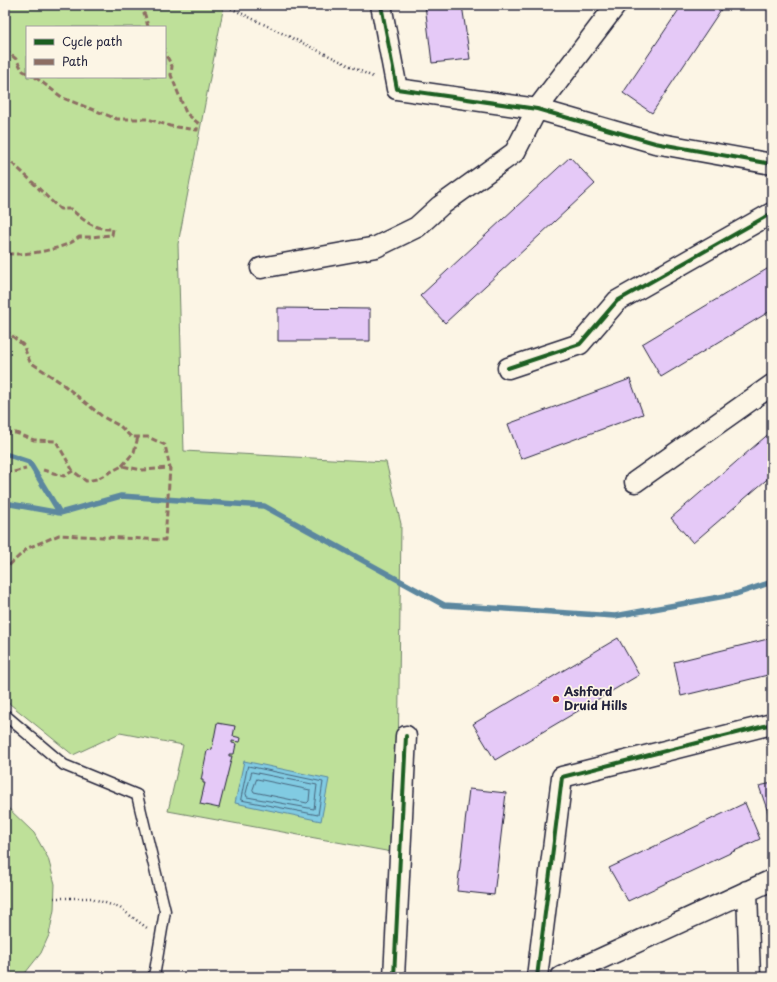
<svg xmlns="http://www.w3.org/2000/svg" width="777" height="982" viewBox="0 0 777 982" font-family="'Playpen Sans',sans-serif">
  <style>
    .green { fill: #bee099; stroke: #70816a; fill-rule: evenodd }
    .water { fill: #81cbe2; stroke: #5b879f }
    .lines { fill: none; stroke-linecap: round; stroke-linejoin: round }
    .shore { stroke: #48667e; stroke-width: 1 }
    .stream { stroke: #5b879f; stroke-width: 5.5 }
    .building { fill: #e5c9f7; stroke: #22223b }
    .lane-casing { stroke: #22223b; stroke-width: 13 }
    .street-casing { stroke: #22223b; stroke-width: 23 }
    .path { stroke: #22223b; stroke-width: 2.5; stroke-dasharray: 1 3; stroke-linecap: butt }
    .lane { stroke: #fcf5e5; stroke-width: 10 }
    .street { stroke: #fcf5e5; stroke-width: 20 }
    .quiet { stroke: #8d6e63; stroke-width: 3; stroke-dasharray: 6 3; stroke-linecap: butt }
    .cycleway-casing { stroke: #fcf5e5; stroke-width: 6 }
    .cycleway { stroke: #1b5e20; stroke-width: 4 }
    .poi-dot { fill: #c8321e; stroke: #fcf5e5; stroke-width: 1.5 }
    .labels { text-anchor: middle; stroke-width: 3.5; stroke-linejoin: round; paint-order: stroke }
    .poi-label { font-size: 12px; font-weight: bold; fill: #22223b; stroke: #fcf5e5; text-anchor: start }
  </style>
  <rect width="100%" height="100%" fill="#fcf5e5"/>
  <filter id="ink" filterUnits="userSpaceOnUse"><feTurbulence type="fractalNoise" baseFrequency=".025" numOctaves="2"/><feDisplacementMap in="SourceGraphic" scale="8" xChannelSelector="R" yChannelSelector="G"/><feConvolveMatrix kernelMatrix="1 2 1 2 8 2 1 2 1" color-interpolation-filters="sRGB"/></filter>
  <g filter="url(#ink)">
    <path class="green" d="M5 5H224L178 244 184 451 386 462 401 524 397 853 168 811 183 745 120 733 73 755 5 700ZM27 27H165V77H27Z
      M5 805 34 833 48 858 55 884 54 910 49 935 41 953 22 977H5Z"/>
    <path class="water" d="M244 761 329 779 321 821 235 803Z"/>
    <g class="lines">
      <path class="shore" d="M248 766 323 782 318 815 241 800Z
        M252 772 317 785 314 809 247 797 246 794Z
        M257 779 310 790 309 801 307 803 254 792 253 790Z"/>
      <path class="stream" d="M5 454 29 462 60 513 121 496 264 506 444 605 615 616 736 594 772 582
        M5 503 60 513"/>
    </g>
    <path class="building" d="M425 5H462L470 59 432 63Z
      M682 5H724L652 113 623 93Z
      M570 157 595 184 445 323 420 296Z
      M772 266V310L661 377 642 344Z
      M278 308 370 309V341H278Z
      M630 379 643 414 521 459 508 424Z
      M772 431V475L693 543 671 518Z
      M618 638 639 675 495 760 473 724Z
      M772 638V674L681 696 674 662Z
      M217 723 235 726 233 736 241 738 240 742 232 741V743L236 744 234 754H229V756H232L219 808 200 804 205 783H203V780H201L207 751 212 749Z
      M772 783V824L759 786Z
      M469 789 506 793 494 895 457 891Z
      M745 803 760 839 628 901 609 868Z"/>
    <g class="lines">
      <defs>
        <path id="lane" d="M5 715 64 765 137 795 165 911 155 971 153 977"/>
        <path id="street" d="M381 5 397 89 537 109 655 143 772 164
          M261 268 376 247 417 227 440 206 515 152 537 109 616 5
          M508 368 580 344 617 301 772 213
          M635 482 772 385
          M747 891 750 977
          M394 977 406 736
          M537 977 562 777 772 724
          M561 977 772 880"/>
      </defs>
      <use href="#lane" class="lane-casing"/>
      <use href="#street" class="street-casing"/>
      <path class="path" d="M224 5 375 78
        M54 898H91L120 908 147 928"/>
      <use href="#lane" class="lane"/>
      <use href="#street" class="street"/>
      <path class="quiet" d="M139 5 145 15 148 27
        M5 50 16 59 23 71 27 73
        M35 77 63 98 117 119H148L170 126 197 130 198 123 186 113 171 75 172 66 165 53
        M5 157C25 173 41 192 60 209H71C84 221 95 230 113 229L112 235 90 237H79C67 249 22 257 5 253
        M5 330 23 345 30 362 60 382 103 417 120 426 131 437H148L165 445 170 468 165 540 59 535 28 548 5 569
        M5 433H16L34 440 56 441 73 471 86 481 97 479 122 466 142 470 170 468
        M122 466 134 452 138 437
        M43 470 64 476 73 471
        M5 474 26 469"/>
      <defs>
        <path id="cycleway" d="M381 5 397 89 537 109 655 143 772 164
          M508 368 580 344 617 301 772 213
          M394 977 406 736
          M537 977 562 777 772 724"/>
      </defs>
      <use href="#cycleway" class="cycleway-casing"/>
      <use href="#cycleway" class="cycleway"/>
    </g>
  </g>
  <circle class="poi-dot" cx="556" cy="699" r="4"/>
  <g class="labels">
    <g class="poi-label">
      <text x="564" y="696">Ashford<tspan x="564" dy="14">Druid Hills</tspan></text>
    </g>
  </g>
  <rect width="777" height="982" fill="none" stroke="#fcf5e5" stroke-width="20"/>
  <rect x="10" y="10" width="757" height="962" fill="none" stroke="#22223b" stroke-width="1.5" filter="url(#ink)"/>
  <rect x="26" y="26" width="140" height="52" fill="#fcf5e5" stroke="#a5a1a1"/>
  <rect x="34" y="39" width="20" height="6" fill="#1b5e20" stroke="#a5a1a1"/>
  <text x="62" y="46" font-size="12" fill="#22223b">Cycle path</text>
  <rect x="34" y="59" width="20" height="6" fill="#8d6e63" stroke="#a5a1a1"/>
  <text x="62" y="66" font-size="12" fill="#22223b">Path</text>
</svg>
